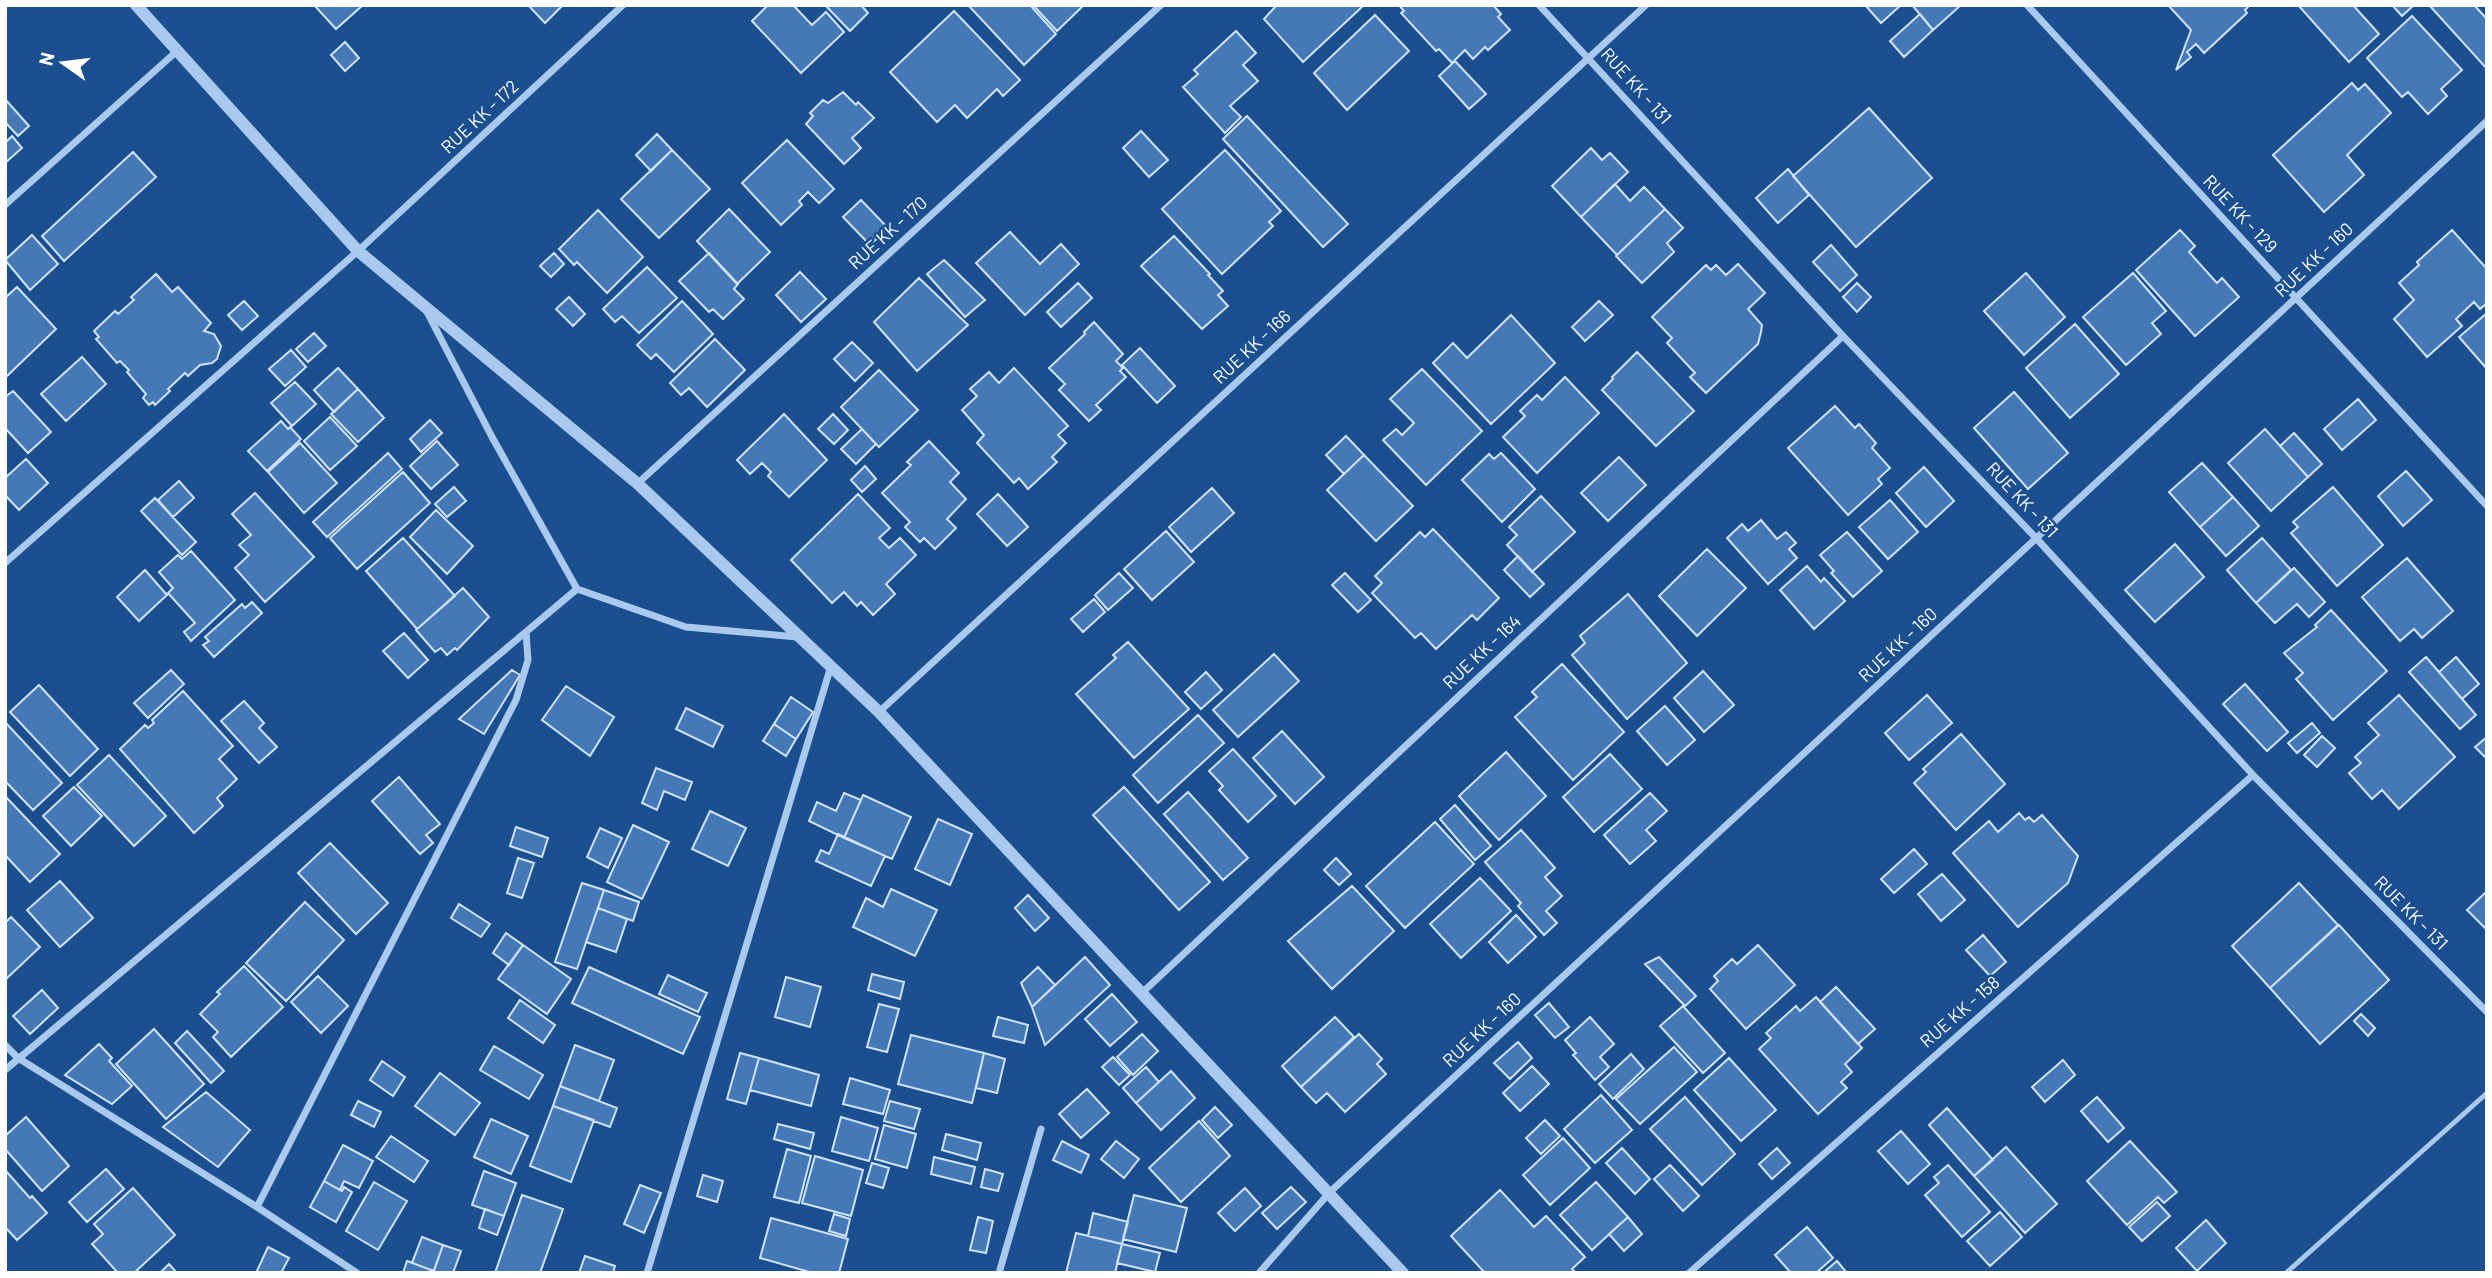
<svg xmlns="http://www.w3.org/2000/svg" width="2492" height="1278" viewBox="0 0 2492 1278" font-family="Barlow,sans-serif">
  <style>
    .building { fill: #4478b7; stroke: #cfe3fa; stroke-width: 2 }
    .lines { fill: none; stroke-linecap: round; stroke-linejoin: round }
    .service { stroke: #a9c9ee; stroke-width: 5 }
    .minor { stroke: #a9c9ee; stroke-width: 7 }
    .tertiary { stroke: #a9c9ee; stroke-width: 12 }
    .labels { text-anchor: middle; stroke-width: 5; stroke-linejoin: round; paint-order: stroke }
    .street-label { font-size: 18px; fill: #fff; stroke: #1b4f8f }
  </style>
  <rect width="100%" height="100%" fill="#1b4f8f"/>
  <path class="building" d="M314 5H363L336 29Z
    M528 5H563L545 23Z
    M768 5H793L812 25 826 12 844 32 801 73 752 21Z
    M825 5H861L868 13 850 31Z
    M968 5H1030L1056 34 1024 65Z
    M1033 5H1084L1057 31Z
    M1275 5H1364L1303 62 1264 19 1276 6Z
    M1399 5H1493L1501 14 1498 17 1510 30 1488 50 1485 47 1473 59 1465 50 1452 63 1439 49 1436 51 1401 13 1404 11Z
    M1865 5H1901L1881 23Z
    M1912 5H1961L1933 30Z
    M2168 5H2250L2245 10 2247 13 2204 53 2196 44 2187 52 2191 57 2176 70 2191 30Z
    M2298 5H2353L2379 34 2349 62Z
    M2392 5H2414L2402 16Z
    M2429 5H2474L2487 19V69Z
    M954 11 1020 80 1003 96 997 89 967 118 955 105 937 122 890 72Z
    M1920 14 1933 30 1904 57 1890 41Z
    M1375 15 1409 51 1347 110 1314 73Z
    M2412 16 2462 70 2441 89 2447 96 2428 114 2408 92 2402 97 2367 58Z
    M1236 31 1256 53 1243 65 1258 81 1230 106 1241 117 1225 133 1183 87 1198 74 1194 70Z
    M345 42 359 58 345 71 331 55Z
    M1455 61 1486 94 1469 109 1439 76Z
    M2352 83 2358 90 2365 84 2391 113 2347 155 2364 175 2324 212 2273 155Z
    M843 92 856 105 858 102 874 118 852 138 861 148 844 164 806 124 813 116 810 113 823 100 828 103Z
    M5 99 29 126 18 136 5 122Z
    M1869 108 1932 178 1856 247 1793 176Z
    M1247 116 1348 224 1323 247 1223 139Z
    M1141 131 1168 160 1149 177 1123 148Z
    M657 134 672 150 651 171 636 155Z
    M12 136 22 148 5 163V139L7 141Z
    M787 140 834 189 819 203 808 192 799 201 802 205 781 225 742 183Z
    M1591 148 1602 160 1610 153 1628 172 1581 217 1552 186Z
    M672 150 710 189 659 238 621 199Z
    M1225 150 1281 211 1269 222 1273 226 1222 274 1162 209Z
    M133 152 156 177 64 261 42 236Z
    M1788 169 1809 195 1778 223 1756 198Z
    M1615 184 1630 201 1644 187 1665 209 1617 255 1581 217Z
    M861 200 888 228 870 245 843 217Z
    M729 209 770 252 737 284 697 241Z
    M1665 209 1683 228 1667 243 1674 252 1642 283 1616 256Z
    M598 210 643 257 607 293 577 262 574 265 559 249Z
    M2180 230 2195 246 2189 252 2217 283 2222 278 2239 297 2195 336 2136 270Z
    M2452 230 2487 269V303L2480 309 2474 302 2456 319 2462 326 2427 357 2394 319 2414 300 2399 283 2419 265 2417 262Z
    M1010 232 1040 264 1061 244 1079 264 1025 315 976 263Z
    M32 235 58 264 30 290 5 260Z
    M1174 236 1210 274 1208 275 1223 291 1218 295 1228 306 1202 329 1141 266Z
    M1831 245 1857 275 1840 291 1813 262Z
    M554 253 564 264 551 277 540 266Z
    M709 253 738 284 734 289 744 299 723 319 713 309 709 312 679 281Z
    M944 260 985 300 965 317 927 274Z
    M1738 264 1765 293 1748 309 1762 325 1761 332 1758 344 1706 393 1690 377 1695 373 1667 343 1672 338 1652 317 1706 265 1711 270 1716 265 1726 275Z
    M647 267 677 298 639 333 622 316 615 322 603 309Z
    M800 272 826 299 801 322 776 295Z
    M2026 273 2065 317 2024 355 1984 311Z
    M2133 273 2166 311 2152 323 2161 334 2126 365 2083 317Z
    M156 274 172 292 178 287 211 323 204 331 214 334 221 346 217 359 212 363 200 365 188 376 185 373 168 389 170 391 155 405 153 402 149 405 143 398 146 394 127 372 129 370 120 361 117 363 96 339 99 337 94 331 115 311 118 314 134 300 131 297Z
    M919 278 968 325 917 371 874 322Z
    M1078 283 1092 298 1061 327 1047 312Z
    M1857 283 1871 297 1857 312 1843 297Z
    M17 287 56 329 7 376 5 374V298Z
    M569 297 585 314 573 326 556 309Z
    M244 301 258 316 242 330 228 315Z
    M682 301 713 334 674 372 656 354 651 359 637 345Z
    M1599 301 1613 315 1585 341 1572 327Z
    M2487 313V369L2459 337Z
    M1511 315 1555 363 1491 424 1433 363 1453 343 1467 358Z
    M1094 322 1123 354 1116 361 1123 368 1120 371 1126 377 1096 405 1101 410 1089 421 1059 390 1065 384 1049 368 1085 334 1084 332Z
    M2075 324 2119 374 2070 418 2026 368Z
    M314 333 326 346 308 362 296 349Z
    M715 339 745 370 707 407 689 388 681 395 670 383Z
    M852 342 873 363 855 381 834 359Z
    M1140 348 1175 386 1157 403 1122 365Z
    M291 350 306 367 285 386 269 369Z
    M1637 352 1694 411 1656 446 1602 390 1613 379 1612 377Z
    M82 357 106 384 66 421 41 394Z
    M338 368 358 389 334 412 314 390Z
    M1014 368 1068 426 1058 435 1066 443 1052 457 1057 462 1028 489 1019 478 1014 483 977 443 984 435 962 410 977 396 970 389 989 372 999 383Z
    M1422 369 1482 431 1426 485 1383 440 1396 429 1402 435 1414 423 1390 399Z
    M879 370 918 410 879 447 841 407Z
    M1565 377 1599 413 1537 473 1503 437 1525 416 1520 411 1537 395 1542 400Z
    M295 382 316 404 292 426 271 403Z
    M358 389 384 418 358 442 331 414Z
    M13 391 51 432 28 453 5 428V397Z
    M2014 392 2068 453 2028 489 1974 428Z
    M2358 399 2376 420 2342 450 2324 429Z
    M1835 406 1855 428 1859 424 1876 443 1872 448 1890 468 1878 479 1882 484 1848 515 1788 448Z
    M784 414 827 460 789 497 768 476 771 472 762 463 750 474 737 460Z
    M833 414 848 430 834 444 818 429Z
    M330 417 357 446 330 470 304 441Z
    M430 420 442 433 421 452 410 439Z
    M281 421 288 429 290 427 301 439 267 471 248 451Z
    M862 429 876 444 856 464 841 449Z
    M2265 429 2308 477 2271 511 2228 463Z
    M2294 433 2322 464 2308 477 2280 446Z
    M1346 436 1364 455 1344 474 1326 455Z
    M437 441 458 465 431 489 410 466Z
    M929 441 959 473 950 482 966 499 947 519 956 528 935 549 924 538 920 542 905 527 910 522 882 493 911 465 907 462Z
    M300 443 337 483 304 513 268 472Z
    M388 453 402 469 327 537 313 522Z
    M1501 453 1535 489 1502 522 1462 480 1489 454 1494 459Z
    M1364 455 1413 506 1376 541 1327 490Z
    M1619 457 1646 485 1608 521 1581 493Z
    M26 459 48 483 19 510 5 495V478Z
    M2202 463 2233 497 2200 527 2169 492Z
    M865 466 876 479 862 492 851 480Z
    M1924 467 1954 501 1926 527 1896 493Z
    M2406 471 2432 500 2403 526 2378 496Z
    M403 472 430 503 357 569 330 538Z
    M179 481 194 498 173 517 158 500Z
    M454 487 466 501 447 517 435 504Z
    M2333 487 2383 545 2337 586 2291 533 2298 527 2293 522Z
    M1212 488 1234 513 1191 552 1169 527Z
    M255 493 314 557 265 602 235 568 249 555 239 545 251 535 232 514Z
    M858 494 890 528 879 538 889 548 900 538 916 555 886 584 895 594 873 615 861 602 857 606 844 592 832 603 791 560Z
    M998 494 1028 527 1007 546 977 514Z
    M1541 496 1575 532 1532 572 1507 545 1517 535 1509 527Z
    M2233 497 2259 526 2226 556 2200 527Z
    M155 498 196 542 182 555 141 511Z
    M1890 500 1918 532 1888 559 1859 527Z
    M436 510 473 546 447 574 410 537Z
    M1761 520 1777 539 1786 532 1796 543 1789 549 1797 558 1768 584 1727 538 1742 524 1748 531Z
    M1433 529 1499 598 1477 620 1472 615 1436 649 1421 633 1415 638 1372 593 1382 583 1375 576 1420 532 1425 537Z
    M1166 531 1194 562 1152 600 1124 569Z
    M1847 532 1882 571 1853 597 1831 573 1834 571 1820 555Z
    M403 538 455 596 417 629 366 571Z
    M2262 538 2291 570 2256 603 2227 570Z
    M2175 544 2204 577 2155 622 2125 590Z
    M1707 549 1746 588 1697 636 1659 596Z
    M191 551 235 600 191 641 184 632 195 623 168 593 173 588 159 572 178 555 182 559Z
    M1518 556 1544 584 1530 597 1504 570Z
    M2407 558 2453 611 2422 638 2414 629 2400 641 2362 597Z
    M1807 566 1821 582 1824 578 1845 601 1814 629 1780 590Z
    M2294 568 2325 602 2309 617 2297 604 2275 623 2256 603Z
    M145 570 167 595 139 621 117 597Z
    M1119 573 1133 588 1108 610 1095 595Z
    M1345 573 1371 600 1358 612 1332 585Z
    M463 588 489 617 457 650 455 648 447 655 441 648 435 652 416 630Z
    M1628 594 1687 663 1627 719 1572 655 1585 643 1580 636Z
    M1094 599 1105 612 1083 632 1071 619Z
    M252 602 262 613 214 657 203 645 209 641 205 637 242 604 245 608Z
    M2331 610 2387 671 2333 720 2296 679 2303 673 2284 653 2317 627 2315 625Z
    M404 633 428 660 408 678 383 651Z
    M1128 642 1189 709 1134 758 1076 694 1116 658 1113 655Z
    M1274 654 1299 681 1238 737 1213 710Z
    M2426 657 2476 715 2460 729 2409 672Z
    M2456 657 2479 684 2462 699 2439 672Z
    M1562 664 1624 732 1573 780 1515 717 1537 697 1532 692Z
    M171 670 184 684 148 718 134 703Z
    M512 670 520 675 484 734 459 719Z
    M1703 671 1734 705 1704 732 1674 698Z
    M1206 672 1222 690 1201 709 1185 692Z
    M2245 684 2288 732 2267 751 2223 704Z
    M39 685 98 749 70 776 10 712Z
    M566 686 614 717 590 756 542 720Z
    M183 691 233 746 219 759 237 779 217 798 223 806 194 833 120 749 145 725 148 728 154 723 152 720Z
    M1927 695 1952 723 1909 760 1885 733Z
    M2399 695 2455 757 2399 809 2382 790 2372 799 2349 773 2361 763 2355 757 2379 735 2368 723Z
    M791 697 813 712 796 739 774 724Z
    M244 701 264 723 259 728 277 747 259 763 221 721Z
    M1665 706 1695 740 1667 765 1637 731Z
    M686 708 723 726 713 747 676 729Z
    M1198 715 1224 743 1158 803 1133 775Z
    M5 722 62 783 33 810 5 781Z
    M2312 723 2320 733 2297 753 2288 743Z
    M774 724 796 739 786 756 763 741Z
    M1282 731 1324 777 1295 804 1253 758Z
    M1961 734 2005 784 1956 830 1914 783 1926 772 1923 769Z
    M2322 736 2335 748 2317 767 2304 755Z
    M2487 737V759L2475 747Z
    M1233 749 1276 796 1248 822 1219 790 1223 786 1209 771Z
    M1506 752 1546 796 1499 840 1459 796Z
    M1610 754 1642 789 1594 832 1563 797Z
    M109 755 166 816 134 846 77 785Z
    M656 768 692 782 685 800 664 791 657 810 642 803Z
    M399 777 440 824 426 835 433 843 420 854 372 801Z
    M74 787 102 816 71 846 43 816Z
    M1124 787 1210 882 1179 910 1093 815Z
    M1188 792 1248 858 1223 880 1164 814Z
    M844 793 861 800 844 838 809 821 817 802 836 811Z
    M1650 793 1667 811 1646 830 1656 841 1630 864 1604 835Z
    M863 795 911 817 892 859 844 838Z
    M5 796 60 854 30 882 5 855Z
    M1455 805 1491 846 1475 860 1440 819Z
    M710 811 746 828 728 866 692 849Z
    M2019 813 2025 820 2029 817 2034 822 2042 815 2078 856 2068 883 2018 927 1953 853 1989 821 1998 832Z
    M938 819 972 834 950 885 915 869Z
    M1435 822 1474 864 1405 928 1366 886Z
    M633 825 669 842 642 899 607 882Z
    M516 827 548 838 542 857 510 846Z
    M600 828 622 838 608 868 587 857Z
    M1521 830 1555 868 1545 877 1562 896 1546 911 1557 923 1544 935 1518 906 1521 903 1485 862Z
    M838 834 885 856 871 886 816 861 821 850 829 854Z
    M330 843 388 903 356 934 298 873Z
    M1914 849 1927 864 1894 893 1881 879Z
    M518 858 534 863 522 898 507 893Z
    M1336 858 1351 874 1339 885 1324 870Z
    M1942 874 1965 900 1941 921 1918 894Z
    M1480 878 1511 911 1461 958 1430 924Z
    M60 881 93 918 60 947 27 910Z
    M582 883 604 890 577 969 555 962Z
    M2299 883 2338 925 2270 988 2232 946Z
    M1352 886 1394 931 1332 989 1288 941Z
    M891 889 937 910 915 956 853 927 866 898 883 907Z
    M604 890 639 902 633 921 598 908Z
    M2487 891V930L2467 910Z
    M1028 895 1049 918 1035 931 1015 908Z
    M305 902 344 940 286 1001 246 963Z
    M459 904 490 924 481 937 451 918Z
    M598 908 627 919 616 952 586 942Z
    M1516 915 1536 937 1508 963 1489 942Z
    M11 917 40 947 5 980V923Z
    M2339 925 2389 980 2320 1044 2270 988Z
    M506 933 523 945 509 965 493 953Z
    M1983 935 2006 962 1990 976 1966 950Z
    M523 945 571 979 547 1014 498 979Z
    M1758 945 1795 985 1746 1029 1710 989 1718 981 1714 976 1732 959 1737 964Z
    M1085 957 1110 985 1045 1045 1032 1007Z
    M1659 957 1696 996 1685 1006 1645 964Z
    M244 966 283 1007 231 1057 213 1037 218 1032 200 1014 220 994 217 992Z
    M589 967 700 1017 683 1054 572 1003Z
    M1038 967 1055 985 1032 1007 1021 983Z
    M872 974 904 982 900 999 868 990Z
    M668 975 707 993 698 1012 659 994Z
    M318 976 348 1006 321 1033 291 1002Z
    M786 977 821 987 810 1027 775 1017Z
    M1836 987 1875 1029 1858 1044 1820 1002Z
    M42 990 58 1008 30 1034 13 1016Z
    M1112 994 1137 1022 1110 1046 1085 1019Z
    M1816 997 1862 1048 1845 1064 1852 1072 1841 1082 1847 1088 1818 1114 1759 1049 1771 1038 1766 1033 1796 1006 1800 1011Z
    M520 1000 555 1025 543 1043 508 1018Z
    M1549 1003 1569 1027 1555 1038 1535 1015Z
    M879 1004 899 1009 887 1052 867 1047Z
    M1683 1006 1725 1053 1703 1073 1660 1026Z
    M2361 1014 2375 1028 2368 1036 2354 1021Z
    M998 1017 1028 1025 1024 1043 993 1036Z
    M1335 1017 1354 1037 1301 1087 1282 1066Z
    M1590 1017 1614 1044 1600 1057 1609 1067 1595 1080 1573 1055 1576 1053 1565 1040Z
    M154 1029 204 1084 166 1119 116 1064Z
    M187 1031 224 1071 211 1083 175 1043Z
    M1142 1034 1158 1051 1133 1075 1117 1057Z
    M1359 1034 1382 1059 1377 1064 1386 1074 1345 1112 1327 1093 1316 1103 1301 1087Z
    M911 1035 984 1053 972 1103 898 1084Z
    M1518 1042 1532 1058 1510 1079 1494 1063Z
    M99 1044 112 1058 109 1061 132 1086 112 1104 65 1075Z
    M575 1045 614 1060 599 1101 560 1086Z
    M494 1046 543 1075 529 1099 480 1070Z
    M1674 1047 1697 1072 1640 1124 1616 1099Z
    M740 1053 759 1058 746 1104 727 1099Z
    M984 1053 1005 1059 997 1093 976 1088Z
    M1631 1054 1644 1069 1613 1099 1599 1084Z
    M1113 1057 1130 1075 1119 1085 1102 1067Z
    M759 1058 819 1075 811 1106 750 1090Z
    M1729 1058 1776 1110 1741 1141 1694 1090Z
    M2063 1060 2075 1075 2045 1102 2032 1087Z
    M382 1061 405 1077 393 1096 370 1080Z
    M1532 1066 1549 1084 1520 1111 1503 1093Z
    M1146 1067 1159 1082 1136 1103 1123 1088Z
    M1171 1071 1195 1098 1161 1130 1136 1103Z
    M440 1073 480 1103 455 1135 415 1106Z
    M850 1078 890 1090 883 1114 843 1104Z
    M560 1086 617 1108 610 1127 553 1106Z
    M1087 1089 1109 1113 1081 1138 1059 1114Z
    M206 1092 250 1130 218 1167 163 1127Z
    M1601 1095 1632 1130 1595 1163 1564 1129Z
    M1685 1097 1735 1154 1702 1185 1650 1129Z
    M2097 1097 2124 1128 2108 1142 2081 1111Z
    M358 1101 381 1112 374 1127 351 1115Z
    M890 1101 920 1109 914 1129 884 1121Z
    M553 1106 594 1120 571 1182 530 1166Z
    M1215 1107 1232 1125 1218 1138 1202 1120Z
    M1947 1108 1993 1160 1974 1176 1929 1125Z
    M26 1117 69 1166 42 1191 5 1149V1136Z
    M841 1117 878 1128 869 1161 832 1151Z
    M491 1119 528 1136 511 1174 474 1157Z
    M1545 1120 1560 1136 1541 1154 1526 1138Z
    M1199 1121 1230 1156 1181 1202 1149 1168Z
    M778 1124 814 1133 810 1149 774 1139Z
    M884 1125 916 1134 907 1168 875 1159Z
    M1901 1131 1930 1164 1908 1184 1878 1151Z
    M946 1134 981 1143 977 1160 942 1150Z
    M391 1136 428 1161 414 1182 376 1157Z
    M1563 1138 1590 1168 1550 1205 1523 1175Z
    M1062 1141 1089 1155 1081 1173 1053 1160Z
    M1116 1141 1139 1159 1124 1178 1101 1159Z
    M2130 1141 2177 1192 2164 1203 2158 1197 2127 1225 2087 1181Z
    M343 1145 373 1161 359 1188 344 1181 340 1190 324 1181Z
    M2006 1147 2057 1204 2025 1233 1974 1176Z
    M1622 1148 1650 1179 1635 1194 1606 1163Z
    M1777 1148 1790 1163 1772 1179 1759 1164Z
    M787 1149 811 1156 799 1203 774 1197Z
    M815 1156 863 1170 851 1216 802 1203Z
    M934 1157 975 1167 971 1184 931 1174Z
    M872 1163 889 1168 883 1188 866 1183Z
    M1670 1165 1699 1196 1683 1211 1654 1179Z
    M1948 1165 1990 1212 1962 1237 1925 1195 1939 1183 1934 1177Z
    M106 1169 124 1189 87 1222 69 1202Z
    M985 1169 1003 1174 998 1191 981 1187Z
    M5 1170 30 1198 32 1196 47 1213 17 1240 5 1227Z
    M484 1171 516 1183 504 1216 472 1205Z
    M703 1175 723 1181 717 1202 697 1196Z
    M324 1181 342 1191 344 1187 352 1192 336 1222 310 1207Z
    M374 1182 407 1201 378 1250 346 1231Z
    M1596 1182 1628 1217 1592 1250 1560 1215Z
    M640 1185 661 1193 644 1233 624 1224Z
    M1291 1187 1306 1202 1277 1229 1262 1213Z
    M133 1188 175 1235 134 1273H118L92 1244 103 1234 94 1224Z
    M1245 1188 1261 1206 1235 1231 1218 1213Z
    M1500 1190 1534 1227 1546 1216 1585 1257 1572 1269 1576 1273H1485L1451 1236Z
    M522 1195 563 1209 540 1273H495Z
    M1134 1195 1187 1208 1176 1252 1123 1239Z
    M2157 1202 2170 1216 2142 1241 2129 1227Z
    M485 1209 504 1216 497 1235 479 1228Z
    M2000 1212 2022 1237 1990 1266 1967 1241Z
    M1093 1213 1128 1222 1122 1244 1088 1236Z
    M834 1214 850 1219 846 1236 829 1231Z
    M978 1217 993 1221 986 1253 970 1250Z
    M1628 1217 1642 1234 1624 1251 1609 1234Z
    M771 1218 848 1239 839 1273H813L760 1258Z
    M2206 1220 2226 1243 2197 1271 2176 1248Z
    M1807 1227 1833 1258 1816 1273H1791L1775 1255Z
    M1076 1233 1122 1244 1115 1273H1066Z
    M422 1237 443 1245 434 1271 412 1263Z
    M1122 1244 1160 1253 1155 1272 1117 1263Z
    M443 1245 461 1251 453 1273H433Z
    M268 1247 289 1258 281 1273H256Z
    M585 1256 615 1266 613 1273H579Z
    M407 1261 434 1271 433 1273H403Z
    M1837 1261 1847 1273H1823Z
    M169 1264 177 1273H160Z"/>
  <g class="lines">
    <path class="service" d="M2286 1273 2487 1093"/>
    <path class="minor" d="M1539 5 1843 336 2036 538 2253 775 2487 1012
      M2027 5 2487 506
      M5 205 177 51
      M427 312 492 437 577 589
      M637 484 1161 5
      M5 563 358 251 623 5
      M879 712 1646 5
      M1143 992 1843 336
      M5 1045 18 1058 257 1207 357 1273
      M5 1070 577 589 686 627 797 637
      M257 1207 516 700 528 660 526 632
      M647 1273 831 666
      M999 1273 1041 1129
      M1259 1273 1330 1192 2487 121
      M1689 1273 2253 775"/>
    <path class="tertiary" d="M136 5 358 251 638 484 879 712 1403 1273"/>
  </g>
  <g class="labels">
    <g class="street-label">
      <text transform="translate(1636 86) rotate(48)" y="6">RUE KK - 131</text>
      <text transform="translate(480 117) rotate(-43)" y="6">RUE KK - 172</text>
      <text transform="translate(2240 214) rotate(47)" y="6">RUE KK - 129</text>
      <text transform="translate(888 233) rotate(-42)" y="6">RUE KK - 170</text>
      <text transform="translate(2314 260) rotate(-43)" y="6">RUE KK - 160</text>
      <text transform="translate(1252 347) rotate(-43)" y="6">RUE KK - 166</text>
      <text transform="translate(2022 500) rotate(47)" y="6">RUE KK - 131</text>
      <text transform="translate(1898 645) rotate(-43)" y="6">RUE KK - 160</text>
      <text transform="translate(1482 652) rotate(-43)" y="6">RUE KK - 164</text>
      <text transform="translate(2411 913) rotate(45)" y="6">RUE KK - 131</text>
      <text transform="translate(1960 1012) rotate(-41)" y="6">RUE KK - 158</text>
      <text transform="translate(1482 1030) rotate(-43)" y="6">RUE KK - 160</text>
    </g>
  </g>
  <rect width="2492" height="1278" fill="none" stroke="#ffffff" stroke-width="14"/>
  <g transform="translate(63 63) rotate(284)" stroke="#1b4f8f" stroke-width="5" paint-order="stroke">
  <path d="M0-5L12 26L0 18L-12 26Z" fill="#ffffff"/>
  <text y="-10" font-size="19" font-weight="bold" text-anchor="middle" fill="#ffffff">N</text>
  </g>
</svg>
